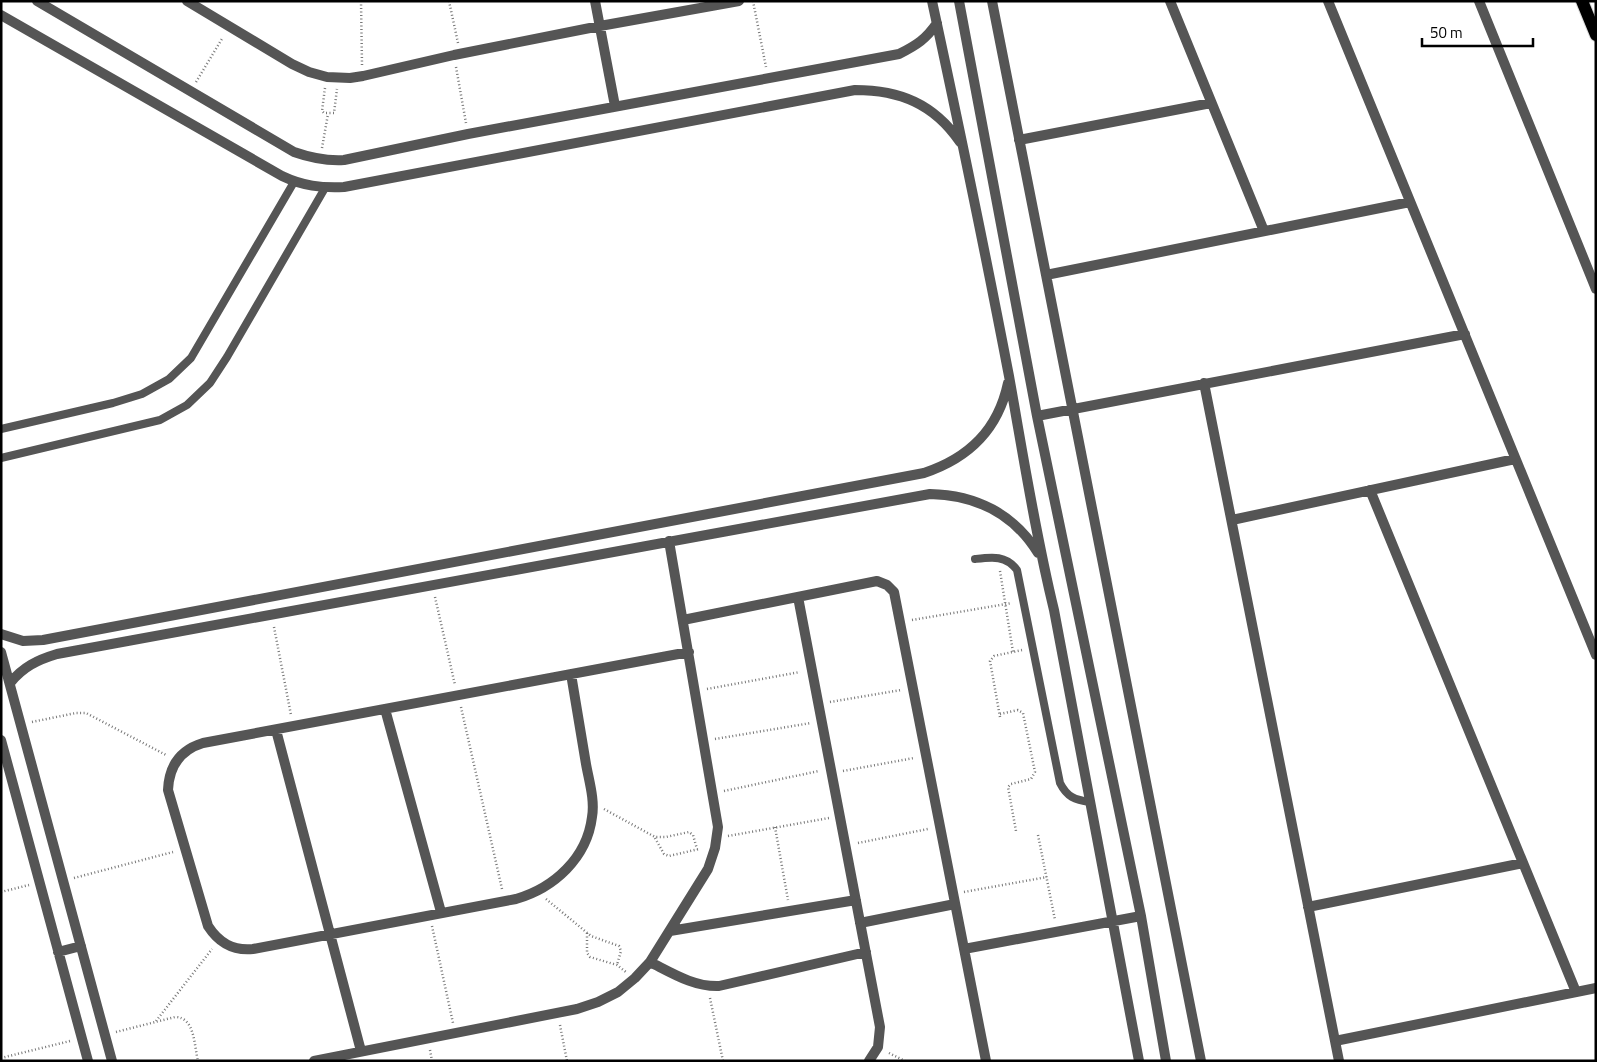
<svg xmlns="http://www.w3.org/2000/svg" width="1597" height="1062" viewBox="0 0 1597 1062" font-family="'Titillium Web',sans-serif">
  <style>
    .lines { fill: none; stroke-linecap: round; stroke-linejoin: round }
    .primary-casing { stroke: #dbdbdb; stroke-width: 14 }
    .path { stroke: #777; stroke-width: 2.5; stroke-dasharray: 1 2.5; stroke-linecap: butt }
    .service { stroke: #555; stroke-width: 8 }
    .minor { stroke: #555; stroke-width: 10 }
    .primary { stroke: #000; stroke-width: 12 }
  </style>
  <rect width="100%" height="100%" fill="#fff"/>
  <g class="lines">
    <defs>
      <path id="primary" d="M1582 1 1596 35"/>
    </defs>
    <use href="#primary" class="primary-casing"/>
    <path class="path" d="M361 1 362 65
      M449 1 458 43
      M753 1 766 67
      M456 67 466 123
      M196 82 223 37
      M325 88 322 111 324 113H334L337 89
      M322 148 328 114
      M1000 571 1013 652
      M435 597 455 685
      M912 620 1012 603
      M274 627 291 715
      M707 689 800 672
      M830 702 901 690
      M461 707 502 889
      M1000 714 1018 710 1023 713 1035 772 1031 779 1011 784 1008 787 1016 831
      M1000 717 990 661 994 656 1022 650
      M32 722 76 713H86L166 755
      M715 739 811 723
      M843 771 914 758
      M724 791 819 771
      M604 809 655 837H666L689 832 693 835 697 849
      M775 827 788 900
      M1038 835 1055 920
      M728 836 829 818
      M655 838 664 854 669 856 699 849
      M858 843 928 829
      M74 878 173 852
      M1 892 29 885
      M964 892 1047 877
      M546 899 591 936 619 946 621 951 617 965
      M432 926 453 1023
      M587 933V953L590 957 617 965 626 972
      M710 998 723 1061
      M156 1021 212 949
      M560 1025 567 1061
      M116 1032 175 1017C195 1017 194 1045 198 1061
      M430 1050 432 1061
      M889 1053 905 1061
      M1 1058 70 1041"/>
    <path class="service" d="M1 429 113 403 142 394 169 379 191 358 294 182
      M1 458 160 420 187 405 210 383 227 357 325 188
      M975 559C992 557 1006 555 1017 570L1060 783C1067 797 1075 800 1090 802"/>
    <path class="minor" d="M37 1 294 152C311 158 326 161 344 160L468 134 899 54C917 45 926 39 937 23
      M187 1 292 64 309 72 327 77 350 78 363 76 454 55 600 26 739 1
      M595 1 615 106
      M932 1C959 126 985 251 1009 376 1023 454 1035 532 1054 610L1139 1061
      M959 1 1037 416 1141 916 1166 1061
      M992 1 1201 1061
      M1170 1 1264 231
      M1328 1 1596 655
      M1479 1 1596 289
      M1 15 282 176C303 186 321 188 344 187L855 90C900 90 934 104 960 142
      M1019 140 1211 103
      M1046 275 1410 202
      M1204 383 1339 1061
      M1037 416 1465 334
      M1370 490 1576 992
      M1232 520 1515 459
      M798 597 880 1027 878 1047 869 1061
      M683 620 877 581 887 585 894 592 986 1061
      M1 634 23 641 43 640 924 473C969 458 998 430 1008 383
      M1 652 112 1061
      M571 674C576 704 581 734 586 764 589 781 595 800 592 817 587 858 554 888 516 899L253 949C233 951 219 943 208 926L168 790C169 766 180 750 203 743L689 652
      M10 683C23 667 37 660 57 654L930 494C976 495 1014 514 1038 553
      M385 709 441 912
      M276 730 361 1051
      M1 740 88 1061
      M1308 907 1523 863
      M860 923 955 904
      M670 931 856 900
      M964 949 1141 916
      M58 952 81 946
      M650 962C672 973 694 987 719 986L866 952
      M1335 1041 1596 988
      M314 1061 577 1009 598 1002 618 992 635 978 650 962 708 869 715 848 718 827 669 541"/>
    <use href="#primary" class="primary"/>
  </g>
  <rect width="1597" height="1062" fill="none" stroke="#000000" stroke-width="5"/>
  <path d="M1422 38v8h111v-8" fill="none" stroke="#000000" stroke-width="2.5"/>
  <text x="1430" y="38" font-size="15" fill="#000000" stroke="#ffffff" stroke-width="4" paint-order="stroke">50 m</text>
</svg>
